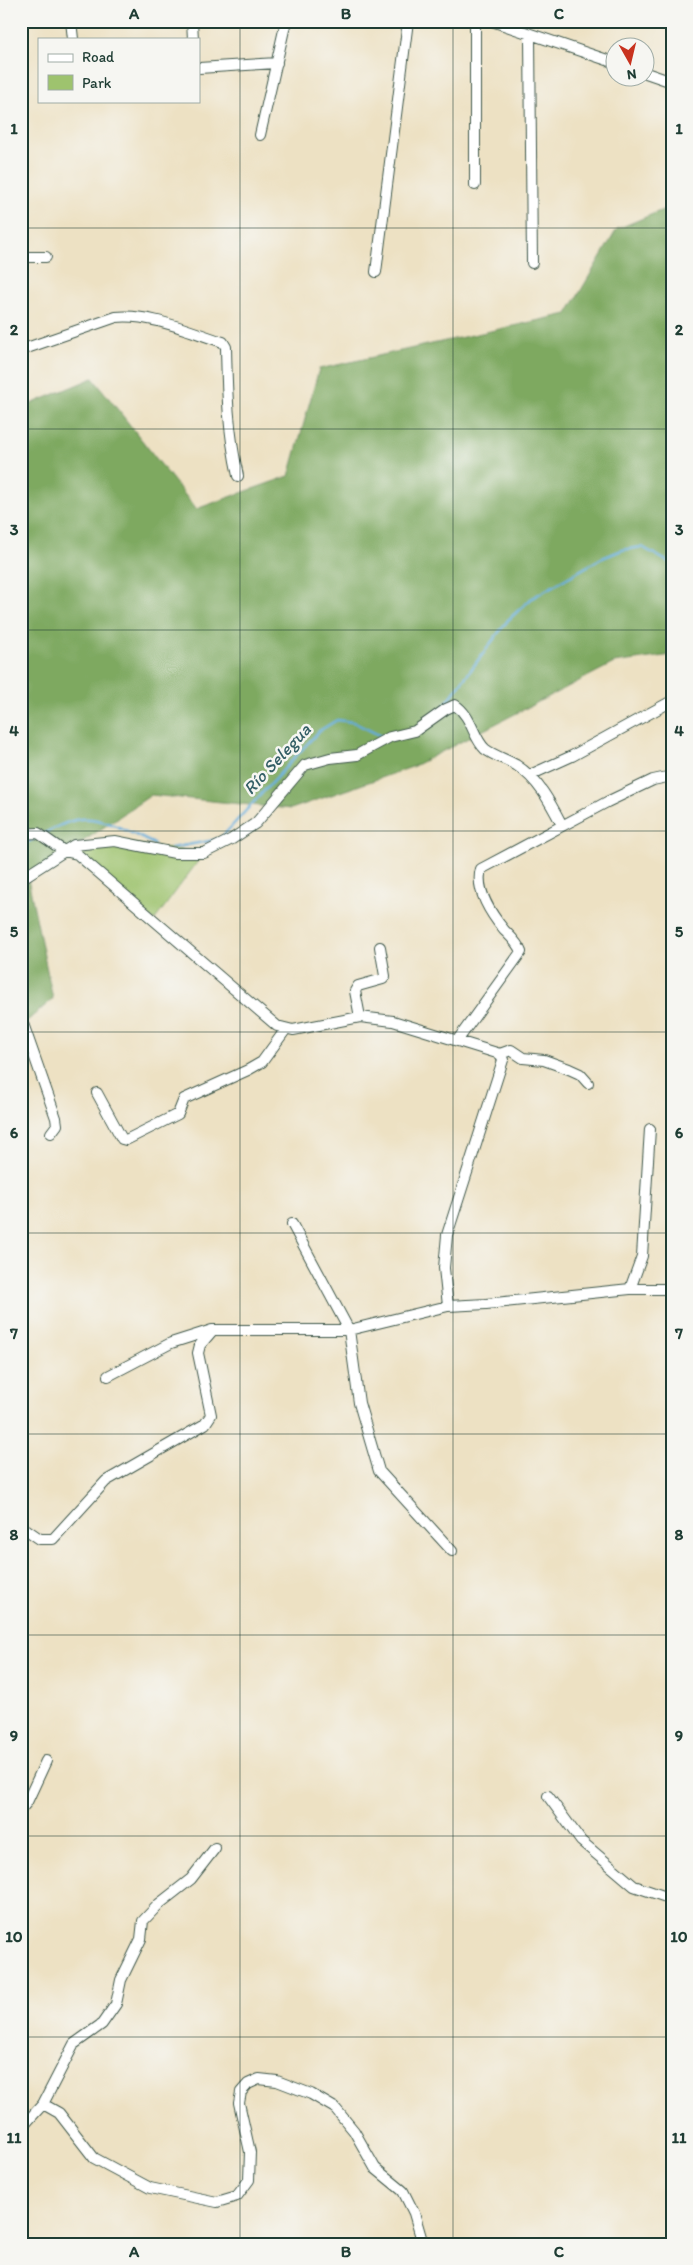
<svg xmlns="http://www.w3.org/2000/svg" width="693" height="2265" viewBox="0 0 693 2265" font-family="Itim,sans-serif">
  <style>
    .green { fill: #9ec36e; stroke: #5e8051 }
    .forest { fill: #7ea961; stroke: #4e734a }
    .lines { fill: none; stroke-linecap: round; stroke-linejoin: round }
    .stream { stroke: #64addb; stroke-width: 2.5 }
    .minor-casing { stroke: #3e5649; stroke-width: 12 }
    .minor { stroke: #fff; stroke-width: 10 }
    .grid { fill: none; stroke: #1f3d34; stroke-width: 1; stroke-opacity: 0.55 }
    .labels { text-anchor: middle; stroke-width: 5; stroke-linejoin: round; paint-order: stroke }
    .water-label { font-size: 18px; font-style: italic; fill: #345f66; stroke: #f6f6f2 }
    .neatline { fill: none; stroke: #1f3d34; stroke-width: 2 }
    .grid-label { font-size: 16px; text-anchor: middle; font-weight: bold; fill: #1f3d34 }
  </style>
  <rect width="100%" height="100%" fill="#f6f6f2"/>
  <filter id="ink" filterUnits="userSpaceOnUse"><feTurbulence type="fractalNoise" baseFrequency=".02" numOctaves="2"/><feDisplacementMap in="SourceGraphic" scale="10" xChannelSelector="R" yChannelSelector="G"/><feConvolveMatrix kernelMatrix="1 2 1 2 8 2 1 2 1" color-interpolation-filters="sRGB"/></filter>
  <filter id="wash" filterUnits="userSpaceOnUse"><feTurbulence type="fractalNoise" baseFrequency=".0096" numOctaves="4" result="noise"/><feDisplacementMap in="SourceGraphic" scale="20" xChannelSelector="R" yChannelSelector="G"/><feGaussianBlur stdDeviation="1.12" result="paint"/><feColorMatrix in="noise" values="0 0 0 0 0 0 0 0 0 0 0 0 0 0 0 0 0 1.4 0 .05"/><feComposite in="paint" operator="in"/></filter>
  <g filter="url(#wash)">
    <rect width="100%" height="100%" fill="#ede1c3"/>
    <path class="green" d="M112 841 204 853 154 921 77 854 80 847Z"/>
    <path class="forest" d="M672 206V655L614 663 412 767 291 809 151 795 28 879 53 999 21 1026V408L93 378 196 509 289 476 319 369 567 314 617 229Z"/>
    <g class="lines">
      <path class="stream" d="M444 706 508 620 532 598 600 559 622 550 642 547 672 564
        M45 833C56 827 69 820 81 819 106 817 132 834 154 844
        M21 845 38 837
        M171 848 220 839 319 731 337 720 353 722 383 737"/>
    </g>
  </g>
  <g filter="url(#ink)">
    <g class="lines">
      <defs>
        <path id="minor" d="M71 21 73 39
          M192 21 193 39
          M475 21V185
          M492 21 616 63
          M530 35 532 263
          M199 68 277 63
          M21 69 24 90
          M646 73 672 82
          M260 135 286 21
          M21 257H46
          M376 272 408 21
          M21 350 116 317C149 313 191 332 223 342L226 347C227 394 228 430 238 476
          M530 775 572 756 672 701
          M21 834 38 833 64 851 77 854 277 1026 293 1030 360 1017 393 1021 500 1054 503 1060 447 1235 444 1268 448 1306
          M21 879 74 845 115 841 175 853H204L232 839 256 823 305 765 330 758 357 755 390 737 415 731 446 709 455 705C472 716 473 738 485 749 494 756 506 759 516 765 538 779 550 802 562 825
          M360 1017 355 991 358 986 383 979 385 976 380 947
          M21 1018 56 1118 57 1125 51 1133
          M457 1041 521 952C518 943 510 936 504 930 491 914 475 889 481 869L607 802 653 780 672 776
          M500 1054 511 1050 523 1058 544 1060 569 1069 580 1074 588 1083
          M97 1093 122 1139 126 1140 178 1114 184 1099 248 1070 262 1062 286 1029
          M292 1224 349 1330 359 1403 379 1471 452 1551
          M630 1289 642 1256 650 1129
          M108 1376 171 1343 212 1330H349L448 1306 486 1304 630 1289H672
          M21 1526 40 1539H53L106 1481 205 1424 211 1415 198 1353 200 1345 212 1331
          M548 1796 581 1841 634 1886 672 1899
          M21 1809 27 1802 46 1761
          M43 2104 59 2113 94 2158 150 2188 217 2202 237 2196 249 2180 250 2152 239 2103 241 2092 248 2084 259 2079 277 2081 311 2094 335 2108 354 2131 375 2168 403 2191 414 2213 423 2244
          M21 2167 24 2125 43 2104 74 2044 102 2024 116 2004 121 1980 141 1939 143 1921 159 1904 191 1879 215 1848"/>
      </defs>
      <use href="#minor" class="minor-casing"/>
      <use href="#minor" class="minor"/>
    </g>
  </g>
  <path class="grid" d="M240 21V2244M453 21V2244M21 228H672M21 429H672M21 630H672M21 831H672M21 1032H672M21 1233H672M21 1434H672M21 1635H672M21 1836H672M21 2037H672"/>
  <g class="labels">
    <g class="water-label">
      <text transform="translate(277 759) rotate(-47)" y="6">Río Selegua</text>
    </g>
  </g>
  <rect width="693" height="2265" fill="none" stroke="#f6f6f2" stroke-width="55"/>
  <rect x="38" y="38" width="162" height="65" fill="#f6f6f2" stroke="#a0aca6"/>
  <rect x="48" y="54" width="25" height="8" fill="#ffffff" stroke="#a0aca6"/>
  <text x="82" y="62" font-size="15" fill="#1f3d34">Road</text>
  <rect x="48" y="75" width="25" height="15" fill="#9ec36e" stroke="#a0aca6"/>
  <text x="82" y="88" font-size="15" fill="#1f3d34">Park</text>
  <g transform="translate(630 62) rotate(172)"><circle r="24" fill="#f6f6f2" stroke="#a0aca6"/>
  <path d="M0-4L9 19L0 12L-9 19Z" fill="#c8321e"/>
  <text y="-8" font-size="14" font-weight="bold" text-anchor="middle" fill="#1f3d34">N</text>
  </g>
  <rect x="28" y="28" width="638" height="2210" class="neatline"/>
  <g class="grid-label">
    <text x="134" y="19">A</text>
    <text x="346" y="19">B</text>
    <text x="559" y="19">C</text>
    <text x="14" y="134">1</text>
    <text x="679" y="134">1</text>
    <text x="14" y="335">2</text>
    <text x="679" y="335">2</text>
    <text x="14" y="535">3</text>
    <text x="679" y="535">3</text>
    <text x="14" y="736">4</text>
    <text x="679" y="736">4</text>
    <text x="14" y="937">5</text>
    <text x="679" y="937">5</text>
    <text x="14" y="1138">6</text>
    <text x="679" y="1138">6</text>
    <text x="14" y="1339">7</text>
    <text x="679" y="1339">7</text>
    <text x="14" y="1540">8</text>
    <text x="679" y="1540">8</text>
    <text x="14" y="1741">9</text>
    <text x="679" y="1741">9</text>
    <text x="14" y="1942">10</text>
    <text x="679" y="1942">10</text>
    <text x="14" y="2143">11</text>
    <text x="679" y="2143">11</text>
    <text x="134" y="2257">A</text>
    <text x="346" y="2257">B</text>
    <text x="559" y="2257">C</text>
  </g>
</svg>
